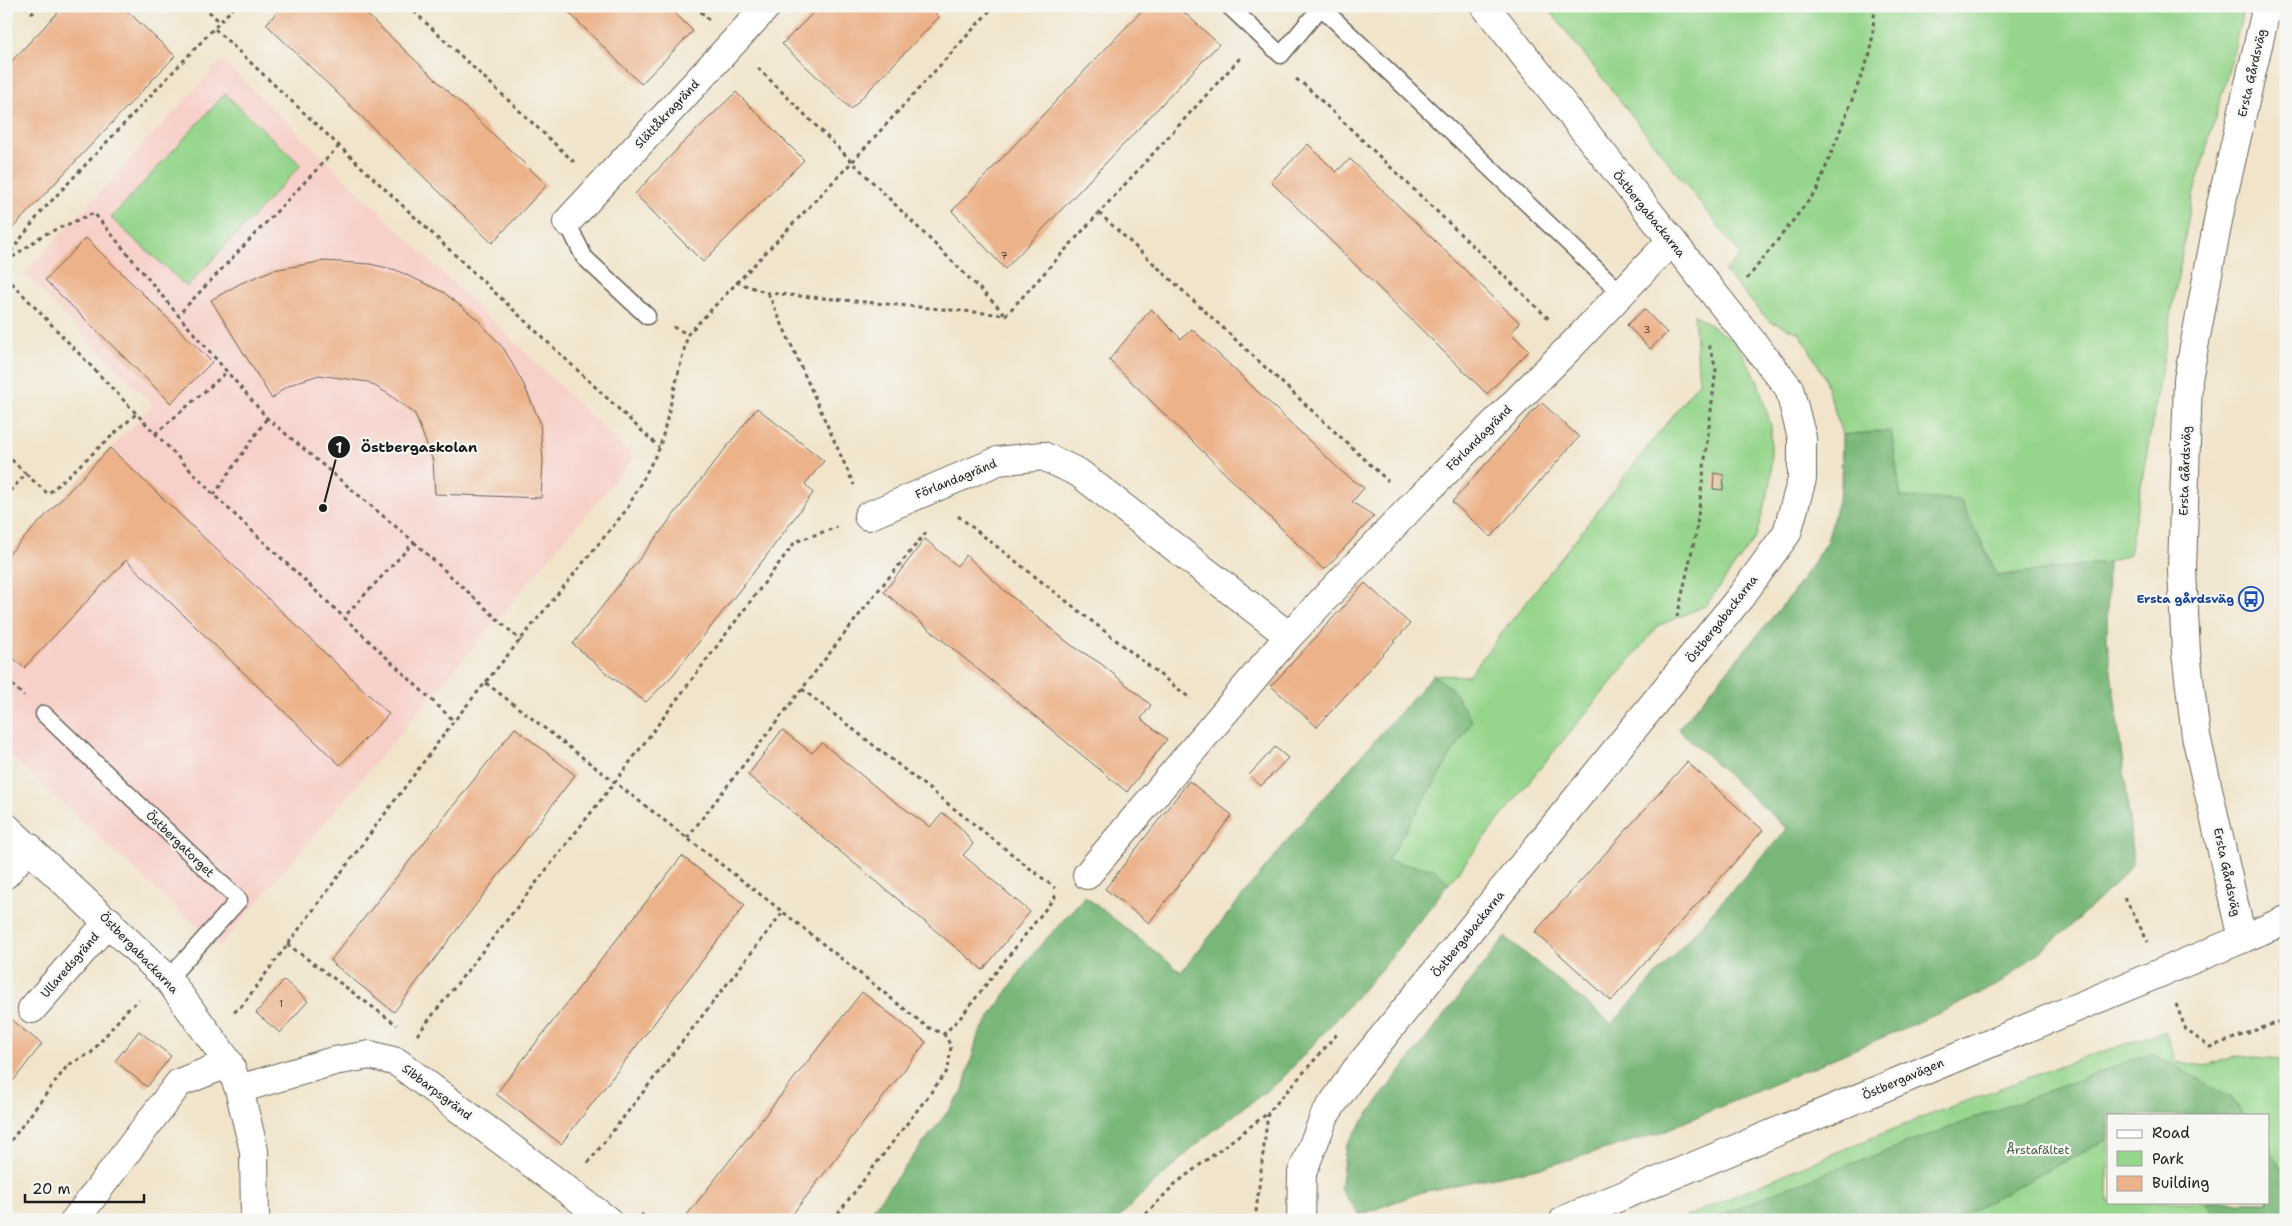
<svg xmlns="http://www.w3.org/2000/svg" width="2292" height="1226" viewBox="0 0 2292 1226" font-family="'Shantell Sans',sans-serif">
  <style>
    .built { fill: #f7d0c9 }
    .green { fill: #96d68c; stroke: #597954; fill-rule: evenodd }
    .forest { fill: #78b778; stroke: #4a6a4a }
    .building { fill: #ecb28a }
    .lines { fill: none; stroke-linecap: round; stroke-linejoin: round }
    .service-casing { stroke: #676259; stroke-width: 19 }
    .minor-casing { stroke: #676259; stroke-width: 30 }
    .tertiary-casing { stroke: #676259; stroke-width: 30 }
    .path { stroke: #676259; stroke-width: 3; stroke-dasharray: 4 4; stroke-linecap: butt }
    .service { stroke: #fff; stroke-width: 16 }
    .minor { stroke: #fff; stroke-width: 28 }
    .tertiary { stroke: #fff; stroke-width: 28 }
    .labels { text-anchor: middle; stroke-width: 4.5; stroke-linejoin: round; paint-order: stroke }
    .number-label { font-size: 10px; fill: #504238 }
    .street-label { font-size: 12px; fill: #1c1c1c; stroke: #f6f6f2 }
    .transit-label { font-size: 12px; font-weight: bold; fill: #164399; stroke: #f6f6f2; text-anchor: end }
    .park-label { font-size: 12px; fill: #475d43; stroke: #f6f6f2 }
    .leader { fill: none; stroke: #1c1c1c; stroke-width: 2 }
    .callout-dot { fill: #1c1c1c; stroke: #f6f6f2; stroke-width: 2 }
    .mark-label { font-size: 15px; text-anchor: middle; font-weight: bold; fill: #fff }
    .callout-label { font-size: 14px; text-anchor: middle; font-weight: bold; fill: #1c1c1c; stroke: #f6f6f2; stroke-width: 4.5; stroke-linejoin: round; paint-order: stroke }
  </style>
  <rect width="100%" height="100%" fill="#f6f6f2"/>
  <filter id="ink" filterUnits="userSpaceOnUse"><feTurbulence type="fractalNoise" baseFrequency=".02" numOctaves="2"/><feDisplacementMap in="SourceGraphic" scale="10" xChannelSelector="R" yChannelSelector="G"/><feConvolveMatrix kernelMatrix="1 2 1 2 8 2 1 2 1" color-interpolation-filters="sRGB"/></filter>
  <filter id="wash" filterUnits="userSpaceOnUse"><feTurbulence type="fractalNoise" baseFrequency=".0096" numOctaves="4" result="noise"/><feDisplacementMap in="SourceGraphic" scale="20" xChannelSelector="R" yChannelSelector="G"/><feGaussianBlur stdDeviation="1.12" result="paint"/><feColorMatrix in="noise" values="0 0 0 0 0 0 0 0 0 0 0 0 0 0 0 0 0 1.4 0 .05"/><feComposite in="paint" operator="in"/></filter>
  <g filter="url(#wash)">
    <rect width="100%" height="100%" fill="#f1e4cb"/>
    <path class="built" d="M222 60 634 458 219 947 6 752V557L153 405 24 274Z"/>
    <path class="green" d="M1546 6H2244L2234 51 2191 203 2129 554 2108 562 1998 576 1960 500 1901 498 1891 431 1842 435 1824 376 1800 333 1769 321 1724 271 1741 255Z
      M225 94 301 165 187 287 111 218Z
      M1694 314 1737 344 1757 379 1771 426V481L1756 537 1705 606 1658 626 1527 784 1446 887 1387 861 1422 802 1451 688 1433 675 1468 676 1699 382Z
      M2165 1031 2176 1062 2207 1066 2235 1056 2286 1059V1220H1679C1838 1149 2000 1084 2165 1031ZM2108 1115H2268V1202H2108Z"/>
    <path class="forest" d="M1891 431 1901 497 1960 500 1998 576 2108 562 2107 639 2127 796 2133 864 2116 883 2065 931 2002 982 1949 1009 1659 1133 1552 1165 1422 1192 1360 1215 1340 1189 1346 1145 1382 1095 1505 937 1612 1024 1787 829 1678 729 1792 594 1827 541 1841 489 1842 435Z
      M1433 675 1451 688 1472 721 1387 861 1434 869 1449 883 1384 966 1281 1080 1205 1137 1138 1198 1117 1220H864L962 1093 978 1035 1030 957 1085 896 1181 972 1308 815Z
      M2151 1053 2231 1097 2244 1115H2108V1139L1953 1220H1712L1775 1192Z
      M2268 1149 2286 1173V1220H2218L2205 1202H2268Z"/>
    <g id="blocks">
      <path class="building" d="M64 6H122L175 56 6 235V67Z
        M283 6H358L547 185 492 243 266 24Z
        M562 6H668L693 31 641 84Z
        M820 6H928L939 17 851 109 782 44Z
        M1146 6H1177L1219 44 1005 269 952 211Z
        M736 92 804 160 703 262 635 194 682 144Z
        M1308 144 1336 172 1350 159 1520 323 1511 333 1529 351 1487 394 1271 182Z
        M86 238 212 362 171 403 45 280Z
        M325 261 370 264 396 270 443 292 478 320 504 349 524 385 540 422 543 462 541 498 435 494 433 461 415 414 387 393 368 382 319 375 297 382 284 388 272 399 211 300 241 283 273 270Z
        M1151 309 1181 339 1192 329 1342 472 1364 488 1352 502 1374 516 1324 570 1109 360Z
        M1644 309 1667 333 1650 349 1627 325Z
        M1541 402 1579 437 1491 537 1452 502Z
        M757 408 824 461 805 484 813 493 764 559 673 675 646 702 610 676 573 644Z
        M110 448 389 714 340 765 126 560 24 668 6 651V557Z
        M1714 473 1724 475 1723 490 1713 489Z
        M925 539 957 566 966 555 1005 591 1071 645 1100 663 1151 705 1141 719 1167 739 1127 792 884 592Z
        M1365 583 1410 624 1317 727 1271 686Z
        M515 728 575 775 394 1012 330 961Z
        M782 730 812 753 822 743 887 796 930 827 943 813 961 828 973 844 963 855 1030 912 983 970 748 775Z
        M1275 747 1288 758 1261 786 1249 775Z
        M1687 762 1763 830 1611 1001 1535 932Z
        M1189 781 1232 815 1149 923 1105 889Z
        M682 856 745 905 561 1144 496 1094Z
        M284 980 308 1001 280 1033 256 1013Z
        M862 992 926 1042 788 1220H683Z
        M6 1016 42 1044 6 1090Z
        M139 1031 171 1056 147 1087 115 1061Z"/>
    </g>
  </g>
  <g filter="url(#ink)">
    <use href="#blocks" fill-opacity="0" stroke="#676259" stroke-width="1"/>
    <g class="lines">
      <defs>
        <path id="service" d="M1229 6 1281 55 1321 7 1621 293
          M567 222 584 257 647 316
          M44 714 239 900 168 979"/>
        <path id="minor" d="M567 222 767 6
          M868 516 998 461 1043 456 1079 473 1289 636
          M6 827 168 979 229 1063 239 1089 254 1151 255 1220
          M6 874 29 847
          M1087 875 1289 636 1414 504 1574 343 1671 241
          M2242 939 2286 920
          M32 1009 109 921
          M239 1089 334 1061 370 1055 397 1062 607 1220
          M75 1220 179 1083 229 1063
          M1301 1220 1302 1173 1325 1115 1356 1070 1742 595 1787 533 1802 479V438L1789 388 1485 6"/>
        <path id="tertiary" d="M1564 1220 2242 939 2196 736 2186 653 2182 571 2188 379 2221 205 2267 6"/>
      </defs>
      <use href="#service" class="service-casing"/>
      <use href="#minor" class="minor-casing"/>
      <use href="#tertiary" class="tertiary-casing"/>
      <path class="path" d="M25 6 33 13 39 6
        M203 6 220 22
        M408 6 574 162
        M695 6 709 20
        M215 29 659 447
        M758 68 1005 314
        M1296 79 1306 86 1549 319
        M339 146 178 315 267 418 414 542 344 617
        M1099 213 1388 481
        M6 258 41 212 235 6
        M6 262 43 235 94 213 178 315
        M6 277 214 495 454 721
        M1747 279 1817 190 1871 51 1875 6
        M736 282 768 293 1006 315 1241 57
        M768 293 854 485
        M673 327 688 334
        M155 434 227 372
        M6 454 26 474 6 495
        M26 474 48 494 136 414
        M214 495 267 418
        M958 516 1191 699
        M414 542 521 641
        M1677 617 1696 533 1716 369 1709 345
        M6 679 24 696
        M486 683 783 912 927 1027 944 1034 960 1018 1058 893
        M802 689 1055 888
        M687 838 876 593 928 530
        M2125 898 2148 942
        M287 944 397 1025
        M2176 1004 2186 1030 2210 1047 2286 1019
        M234 1012 241 1007 454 721 627 509 660 447 688 334 852 162 994 6
        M417 1035 615 782 795 542 837 527
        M6 1147 68 1065 91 1053 127 1010 139 1000
        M588 1163 783 912
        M641 1214 648 1220
        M833 1220 948 1070 951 1046 944 1034
        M1140 1220 1175 1184 1268 1113
        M1255 1220 1268 1113 1338 1033"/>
      <use href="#service" class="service"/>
      <use href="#minor" class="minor"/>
      <use href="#tertiary" class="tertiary"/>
    </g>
  </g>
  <defs>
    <symbol id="bus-ring" viewBox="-11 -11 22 22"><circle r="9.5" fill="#f6f6f2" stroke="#1a4fb4" stroke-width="1.5"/><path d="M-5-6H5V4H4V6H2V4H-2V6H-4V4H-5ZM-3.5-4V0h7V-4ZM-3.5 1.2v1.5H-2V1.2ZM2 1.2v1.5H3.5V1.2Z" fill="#1a4fb4"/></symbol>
  </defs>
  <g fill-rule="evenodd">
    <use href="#bus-ring" x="2237" y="585" width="28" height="28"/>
  </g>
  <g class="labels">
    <g class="number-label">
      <text x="1004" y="259">7</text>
      <text x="1647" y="333">3</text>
      <text x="281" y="1007">1</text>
    </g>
    <g class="street-label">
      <text transform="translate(2252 73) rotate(-77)" y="4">Ersta Gårdsväg</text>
      <text transform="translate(667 114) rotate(-47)" y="4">Slättåkragränd</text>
      <text transform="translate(1649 214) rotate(51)" y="4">Östbergabackarna</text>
      <text transform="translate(1479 438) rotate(-45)" y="4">Förlandagränd</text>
      <text transform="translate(2185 471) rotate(-88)" y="4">Ersta Gårdsväg</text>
      <text transform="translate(956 479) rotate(-22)" y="4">Förlandagränd</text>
      <text transform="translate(1722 619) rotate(-52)" y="4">Östbergabackarna</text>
      <text transform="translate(180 844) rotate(44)" y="4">Östbergatorget</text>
      <text transform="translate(2227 872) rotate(78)" y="4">Ersta Gårdsväg</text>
      <text transform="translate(1468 934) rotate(-51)" y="4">Östbergabackarna</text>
      <text transform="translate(139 953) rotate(46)" y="4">Östbergabackarna</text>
      <text transform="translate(70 965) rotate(-49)" y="4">Ullaredsgränd</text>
      <text transform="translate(1903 1079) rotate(-23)" y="4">Östbergavägen</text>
      <text transform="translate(437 1092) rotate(37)" y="4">Sibbarpsgränd</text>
    </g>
    <g class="transit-label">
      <text x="2234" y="603">Ersta gårdsväg</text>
    </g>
    <g class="park-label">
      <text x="2038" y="1154">Årstafältet</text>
    </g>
  </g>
  <path class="leader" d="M323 508L339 447"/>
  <g class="callout-dot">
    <circle cx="323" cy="508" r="5"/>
    <circle cx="339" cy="447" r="12"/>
  </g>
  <g class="mark-label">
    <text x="339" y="453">1</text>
  </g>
  <g class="callout-label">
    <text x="419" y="452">Östbergaskolan</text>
  </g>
  <rect width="2292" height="1226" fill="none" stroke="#f6f6f2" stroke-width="25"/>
  <rect x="2107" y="1114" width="162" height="90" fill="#f6f6f2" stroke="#9f9f9c"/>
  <rect x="2117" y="1130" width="25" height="8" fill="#ffffff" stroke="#9f9f9c"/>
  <text x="2152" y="1138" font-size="15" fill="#1c1c1c">Road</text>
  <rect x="2117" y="1151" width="25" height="15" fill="#96d68c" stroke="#9f9f9c"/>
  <text x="2152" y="1164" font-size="15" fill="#1c1c1c">Park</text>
  <rect x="2117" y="1176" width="25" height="15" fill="#ecb28a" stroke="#9f9f9c"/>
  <text x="2152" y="1188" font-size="15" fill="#1c1c1c">Building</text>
  <path d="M25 1194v8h119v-8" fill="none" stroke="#1c1c1c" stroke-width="2.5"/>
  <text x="32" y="1194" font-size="15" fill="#1c1c1c" stroke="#f6f6f2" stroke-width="4" paint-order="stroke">20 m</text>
</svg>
